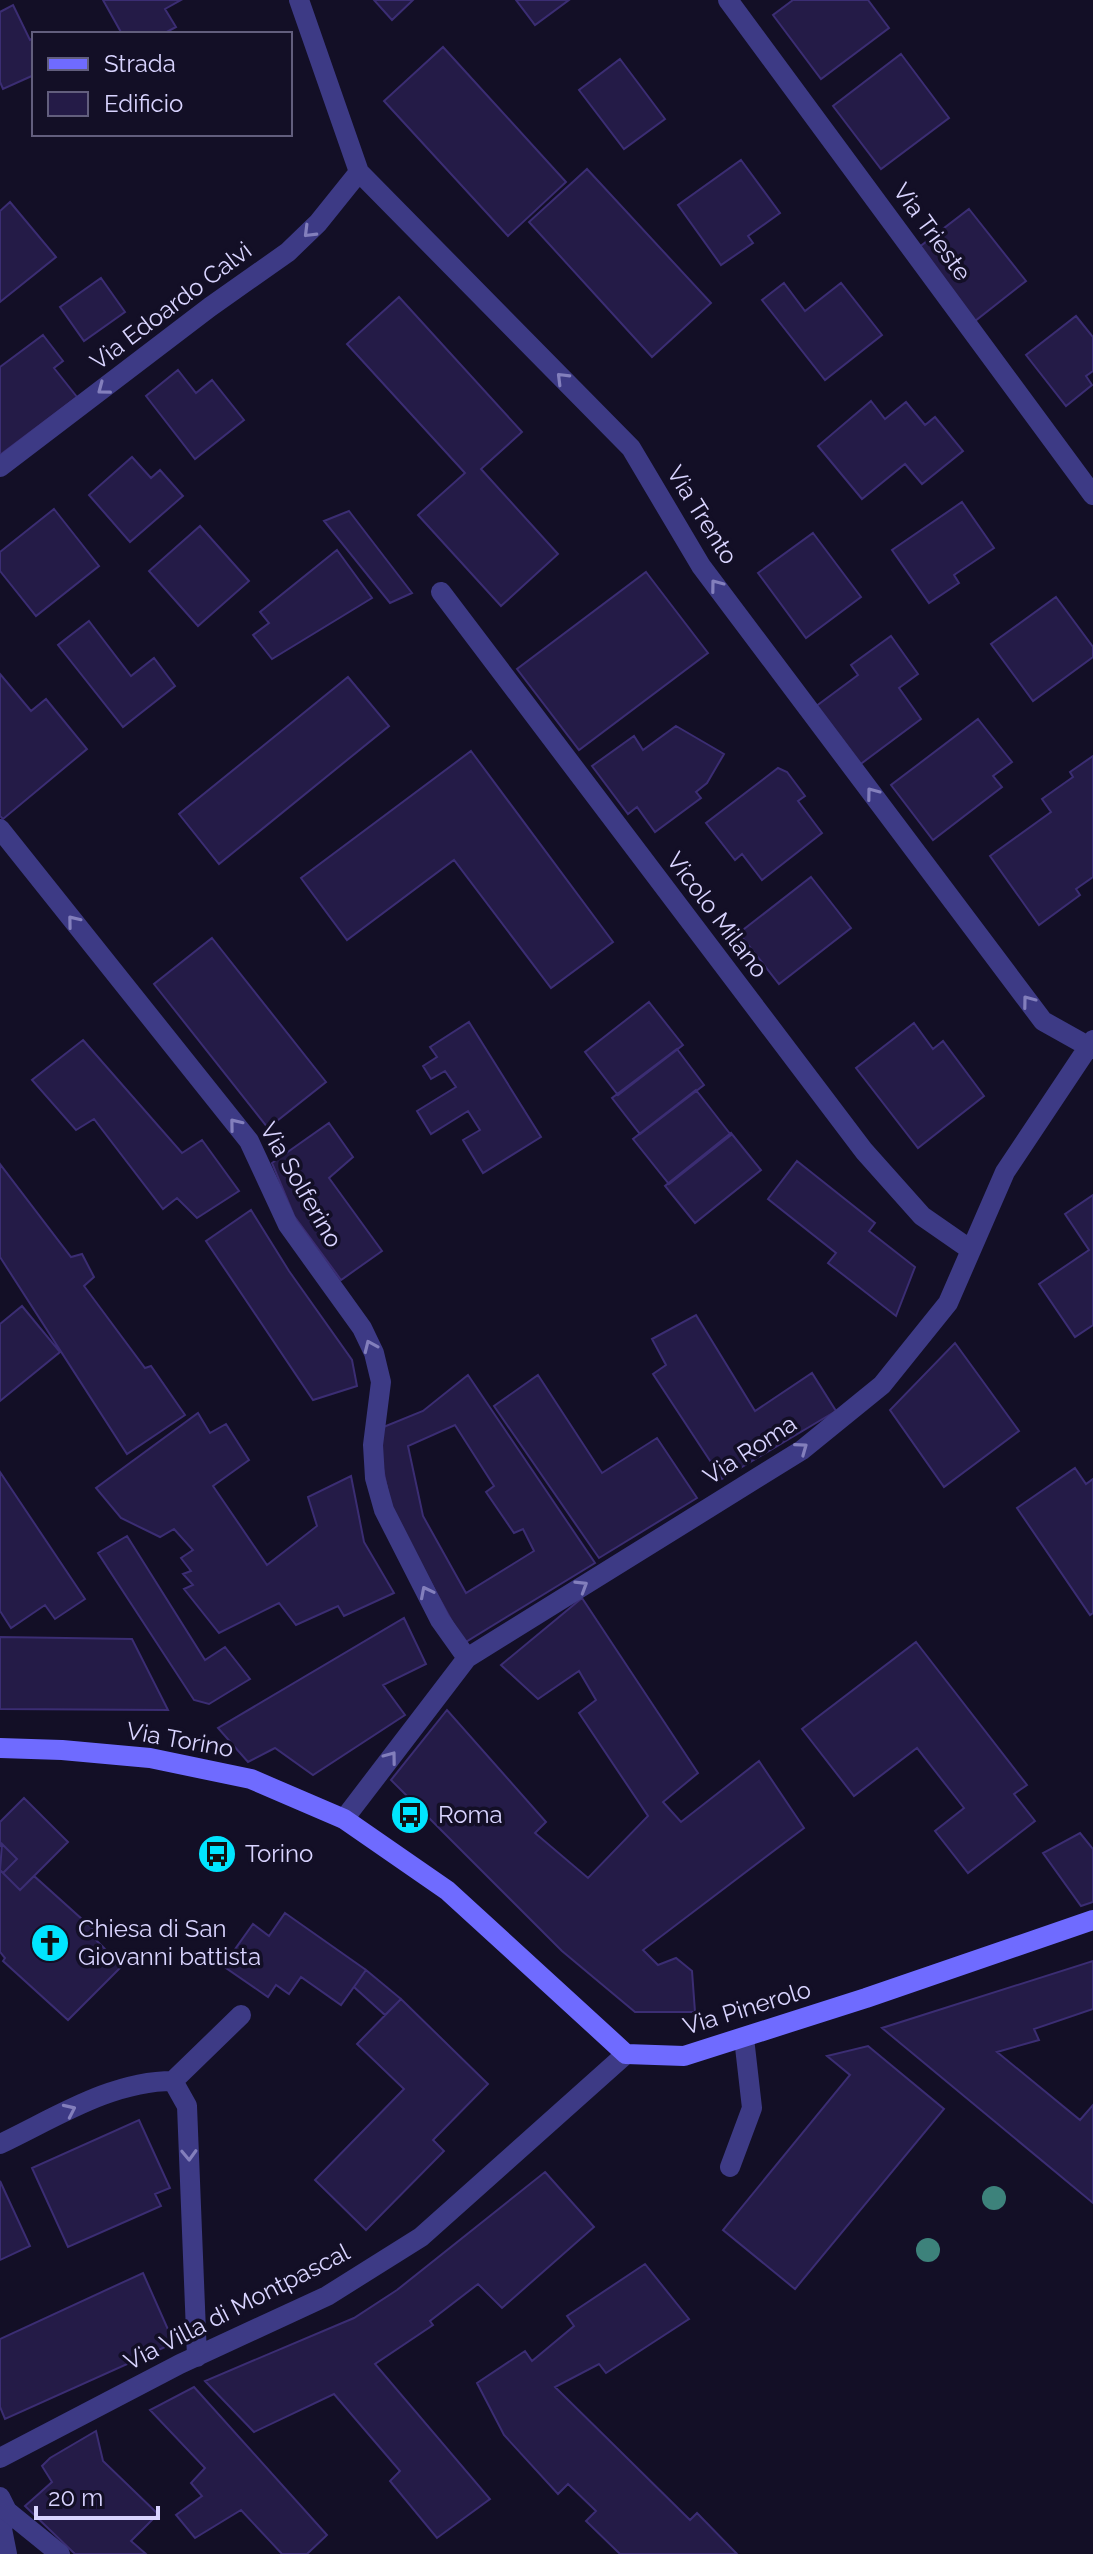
<svg xmlns="http://www.w3.org/2000/svg" width="1093" height="2554" viewBox="0 0 1093 2554" font-family="Raleway,sans-serif">
  <style>
    .building { fill: #241b47; stroke: #3b2d73; stroke-width: 2; fill-rule: evenodd }
    .lines { fill: none; stroke-linecap: round; stroke-linejoin: round }
    .service { stroke: #3d3a85; stroke-width: 20 }
    .pedestrian { stroke: #3d3a85; stroke-width: 20 }
    .minor { stroke: #3d3a85; stroke-width: 20 }
    .secondary { stroke: #6f6bff; stroke-width: 20 }
    .tree { fill: #3d827b }
    .oneway { stroke: #837fbc }
    .labels { text-anchor: middle; stroke-width: 7; stroke-linejoin: round; paint-order: stroke }
    .street-label { font-size: 24px; fill: #d9d4ff; stroke: #130f26 }
    .poi-label { font-size: 24px; fill: #d9d4ff; stroke: #130f26; text-anchor: start }
  </style>
  <rect width="100%" height="100%" fill="#130f26"/>
  <path class="building" d="M103 0H181L165 9 176 27 163 34H122Z
    M374 0H413L392 20Z
    M516 0H569L535 25Z
    M793 0H868L889 28 821 79 773 15Z
    M13 5 30 40 34 38V75L3 89 0 82V12Z
    M443 47 566 182 508 236 384 101Z
    M901 54 949 118 881 169 833 106Z
    M620 59 665 119 624 149 579 90Z
    M741 160 780 213 748 236 753 243 721 265 678 205Z
    M587 169 711 303 652 357 529 222Z
    M10 202 56 257 0 302V211Z
    M969 209 1026 281 975 321 918 248Z
    M101 278 125 312 84 341 60 307Z
    M784 283 805 311 841 283 882 335 825 380 762 300Z
    M399 297 522 432 481 469 558 554 501 606 418 515 465 473 347 344Z
    M1076 316 1093 337V371L1086 376 1092 385 1066 406 1026 355Z
    M43 335 63 361 54 368 77 397 0 455V367Z
    M178 370 196 393 212 380 244 420 195 459 146 396Z
    M871 401 885 419 906 402 925 425 935 417 963 451 922 484 905 464 862 499 818 446Z
    M132 457 151 478 160 470 183 496 130 542 89 495Z
    M962 502 994 548 954 575 959 583 929 603 892 550Z
    M54 509 99 566 36 616 0 571V552Z
    M349 511 412 593 390 603 324 521Z
    M200 526 249 581 198 626 149 571Z
    M813 533 861 597 806 638 758 573Z
    M337 550 372 598 272 659 253 635 269 623 260 612Z
    M646 572 708 653 579 750 517 669Z
    M1056 597 1093 647V657L1033 701 991 644Z
    M89 621 131 676 154 658 175 686 123 727 58 645Z
    M891 636 918 674 899 688 921 719 858 766 815 707 858 675 851 665Z
    M0 674 31 711 46 699 87 749 3 819 0 816Z
    M348 677 389 726 219 864 179 814Z
    M978 719 1012 762 993 776 1002 787 933 840 891 785Z
    M676 726 724 754 707 783 696 792 701 798 655 832 637 807 628 814 592 766 634 736 643 750Z
    M471 751 613 942 551 988 454 860 347 940 301 878Z
    M1093 756V877L1076 889 1080 895 1039 925 990 856 1051 812 1042 799 1073 777 1070 772Z
    M778 768 787 772 805 796 798 801 822 833 762 880 742 854 735 860 706 823Z
    M811 877 851 928 779 984 739 933Z
    M212 938 326 1082 268 1128 154 984Z
    M649 1002 683 1045 618 1095 585 1052Z
    M469 1022 541 1137 483 1173 463 1140 480 1130 468 1111 431 1134 417 1111 456 1087 445 1071 431 1079 423 1066 437 1057 430 1047Z
    M914 1023 933 1049 943 1041 984 1096 918 1148 856 1068Z
    M83 1040 182 1153 202 1140 239 1191 197 1218 177 1198 163 1209 94 1119 76 1130 32 1080Z
    M677 1049 704 1085 640 1134 612 1098Z
    M696 1090 731 1135 669 1184 633 1139Z
    M329 1123 353 1157 329 1178 382 1251 341 1280 294 1216 272 1163Z
    M731 1133 761 1170 695 1223 665 1186Z
    M797 1161 875 1223 869 1231 915 1267 896 1316 828 1263 836 1253 768 1199Z
    M0 1164 71 1257 82 1254 94 1277 84 1286 145 1368 151 1366 185 1415 127 1454 0 1257Z
    M1093 1195V1325L1075 1337 1039 1284 1089 1250 1065 1214Z
    M251 1210 289 1271 352 1360 357 1386 313 1400 206 1241Z
    M22 1306 60 1352 0 1401V1324Z
    M696 1315 755 1411 812 1373 836 1411 722 1479 653 1374 666 1365 652 1339Z
    M955 1343 1019 1431 944 1487 890 1410Z
    M468 1375 595 1563 464 1643 392 1513 378 1444 381 1428 423 1411ZM455 1425 494 1486 486 1492 514 1533 523 1529 534 1551 466 1593 423 1516 408 1446Z
    M538 1375 602 1473 657 1438 697 1498 599 1558 494 1406Z
    M198 1413 210 1433 226 1424 249 1460 213 1486 267 1565 317 1526 308 1497 351 1476 364 1542 394 1593 344 1616 338 1606 296 1625 279 1603 219 1633 184 1589 193 1585 183 1574 191 1571 181 1558 193 1550 174 1529 160 1537 121 1518 96 1488Z
    M1075 1468 1086 1484 1093 1479V1613L1090 1615 1017 1508Z
    M0 1472 85 1599 55 1619 45 1605 11 1628 0 1611Z
    M127 1536 205 1660 225 1647 250 1679 209 1704 194 1700 98 1553Z
    M582 1598 698 1773 663 1802 681 1822 759 1761 804 1828 643 1950 658 1965 676 1958 692 1971 695 2012H635L562 1951 391 1780 447 1710 546 1822 535 1833 588 1878 648 1816 579 1713 596 1700 579 1671 538 1699 501 1665Z
    M404 1618 426 1664 383 1685 405 1715 313 1775 275 1748 248 1762 218 1728Z
    M0 1637 132 1639 168 1710 0 1709Z
    M916 1642 1027 1785 1014 1794 1035 1821 968 1873 935 1831 964 1808 917 1748 854 1796 802 1729Z
    M24 1798 68 1842 20 1890 3 1873 17 1859 2 1844 0 1846V1822Z
    M1080 1833 1093 1849V1902L1081 1906 1043 1853Z
    M2 1844 17 1859 3 1873 0 1870Z
    M0 1870 20 1890 34 1876 93 1929 90 1934 122 1966 68 2020 3 1961 5 1958 0 1952Z
    M285 1913 366 1970 341 2005 301 1977 289 1994 276 1985 268 1997 223 1966 253 1924 269 1936Z
    M1093 1961V2009L1034 2029 1039 2040 997 2052 1080 2120 1093 2105V2203L882 2028Z
    M366 1970 401 1999 385 2015 354 1987Z
    M401 1999 488 2084 433 2140 444 2151 366 2230 315 2180 404 2089 357 2044Z
    M868 2046 944 2109 795 2289 723 2230 850 2075 827 2056Z
    M139 2120 170 2188 155 2194 161 2206 68 2247 32 2168Z
    M545 2172 594 2227 502 2308 478 2284 430 2321 433 2325 375 2364 490 2499 437 2538 390 2481 400 2471 334 2394 254 2432 205 2381 354 2318 397 2290Z
    M0 2181 30 2246 0 2260Z
    M645 2264 689 2319 606 2373 599 2364 555 2387 690 2520 697 2513 737 2554H620L586 2521 596 2511 568 2484 558 2494 504 2435 477 2383 525 2351 532 2361 574 2326 567 2316Z
    M143 2273 174 2343 5 2419 0 2407V2339Z
    M194 2387 327 2535 307 2554H282L241 2510 195 2538 176 2515 202 2496 191 2483 205 2468 150 2410Z
    M96 2431 103 2461 158 2514 131 2541 146 2554H75L25 2506 52 2482 42 2466 50 2458Z"/>
  <g class="lines">
    <path class="service" d="M730 2167 752 2108 744 2038"/>
    <path class="pedestrian" d="M7 2511 2 2529 7 2554"/>
    <path class="minor" d="M299 0 359 172 631 448 701 566 1043 1021 1093 1049
      M728 0 1093 495
      M0 467 210 307 288 252 318 223 359 172
      M441 592 864 1151 922 1216 971 1250
      M0 829 249 1141 288 1225 362 1328 374 1353 381 1382 373 1445 375 1478 384 1510 440 1620 467 1658
      M344 1819 467 1658 802 1450 882 1385 948 1303 1005 1172 1093 1040
      M173 2081 187 2106 197 2357
      M0 2144C55 2118 111 2081 173 2081L241 2015
      M0 2458 180 2364 327 2296 421 2237 626 2054
      M0 2497 7 2511 60 2554"/>
    <path class="secondary" d="M0 1748 62 1750 150 1758 251 1779 344 1819 448 1891 626 2054 684 2056 866 1998 1093 1920"/>
  </g>
  <g class="tree">
    <circle cx="994" cy="2198" r="12"/>
    <circle cx="928" cy="2250" r="12"/>
  </g>
  <defs><path id="oneway-chevron" d="M-2-3.5L2.5 0L-2 3.5" fill="none" stroke-width="1.6" stroke-linecap="round" stroke-linejoin="round" transform="scale(2)"/></defs>
  <g class="oneway">
    <use href="#oneway-chevron" transform="translate(309 232) rotate(135)"/>
    <use href="#oneway-chevron" transform="translate(562 378) rotate(-135)"/>
    <use href="#oneway-chevron" transform="translate(103 389) rotate(143)"/>
    <use href="#oneway-chevron" transform="translate(716 585) rotate(-127)"/>
    <use href="#oneway-chevron" transform="translate(872 793) rotate(-127)"/>
    <use href="#oneway-chevron" transform="translate(73 921) rotate(-129)"/>
    <use href="#oneway-chevron" transform="translate(1028 1001) rotate(-127)"/>
    <use href="#oneway-chevron" transform="translate(235 1124) rotate(-129)"/>
    <use href="#oneway-chevron" transform="translate(370 1346) rotate(-114)"/>
    <use href="#oneway-chevron" transform="translate(802 1448) rotate(-36)"/>
    <use href="#oneway-chevron" transform="translate(582 1586) rotate(-32)"/>
    <use href="#oneway-chevron" transform="translate(426 1592) rotate(-117)"/>
    <use href="#oneway-chevron" transform="translate(391 1757) rotate(-53)"/>
    <use href="#oneway-chevron" transform="translate(70 2110) rotate(-25)"/>
    <use href="#oneway-chevron" transform="translate(189 2155) rotate(88)"/>
  </g>
  <defs>
    <symbol id="bus-disc" viewBox="-11 -11 22 22"><circle r="9.5" fill="#00e5ff" stroke="#130f26"/><path d="M-5-6H5V4H4V6H2V4H-2V6H-4V4H-5ZM-3.5-4V0h7V-4ZM-3.5 1.2v1.5H-2V1.2ZM2 1.2v1.5H3.5V1.2Z" fill="#111"/></symbol>
    <symbol id="church-disc" viewBox="-11 -11 22 22"><circle r="9.5" fill="#00e5ff" stroke="#130f26"/><path d="M-1.2-6h2.4v3.5h3.3v2.4h-3.3V6h-2.4V-.1h-3.3v-2.4h3.3Z" fill="#111"/></symbol>
  </defs>
  <g fill-rule="evenodd">
    <use href="#bus-disc" x="388" y="1793" width="44" height="44"/>
    <use href="#bus-disc" x="195" y="1832" width="44" height="44"/>
    <use href="#church-disc" x="28" y="1921" width="44" height="44"/>
  </g>
  <g class="labels">
    <g class="street-label">
      <text transform="translate(932 232) rotate(54)" y="8">Via Trieste</text>
      <text transform="translate(171 306) rotate(-37)" y="8">Via Edoardo Calvi</text>
      <text transform="translate(702 515) rotate(58)" y="8">Via Trento</text>
      <text transform="translate(717 915) rotate(53)" y="8">Vicolo Milano</text>
      <text transform="translate(301 1185) rotate(60)" y="8">Via Solferino</text>
      <text transform="translate(750 1450) rotate(-33)" y="8">Via Roma</text>
      <text transform="translate(180 1740) rotate(10)" y="8">Via Torino</text>
      <text transform="translate(747 2008) rotate(-17)" y="8">Via Pinerolo</text>
      <text transform="translate(237 2307) rotate(-27)" y="8">Via Villa di Montpascal</text>
    </g>
    <g class="poi-label">
      <text x="438" y="1823">Roma</text>
      <text x="245" y="1862">Torino</text>
      <text x="78" y="1937">Chiesa di San<tspan x="78" dy="28">Giovanni battista</tspan></text>
    </g>
  </g>
  <rect x="32" y="32" width="260" height="104" fill="#130f26" stroke="#625e7d" stroke-width="2"/>
  <rect x="48" y="58" width="40" height="12" fill="#6f6bff" stroke="#625e7d" stroke-width="2"/>
  <text x="104" y="72" font-size="24" fill="#d9d4ff">Strada</text>
  <rect x="48" y="92" width="40" height="24" fill="#241b47" stroke="#625e7d" stroke-width="2"/>
  <text x="104" y="112" font-size="24" fill="#d9d4ff">Edificio</text>
  <path d="M36 2506v12h122v-12" fill="none" stroke="#d9d4ff" stroke-width="4"/>
  <text x="48" y="2506" font-size="24" fill="#d9d4ff" stroke="#130f26" stroke-width="6" paint-order="stroke">20 m</text>
</svg>
